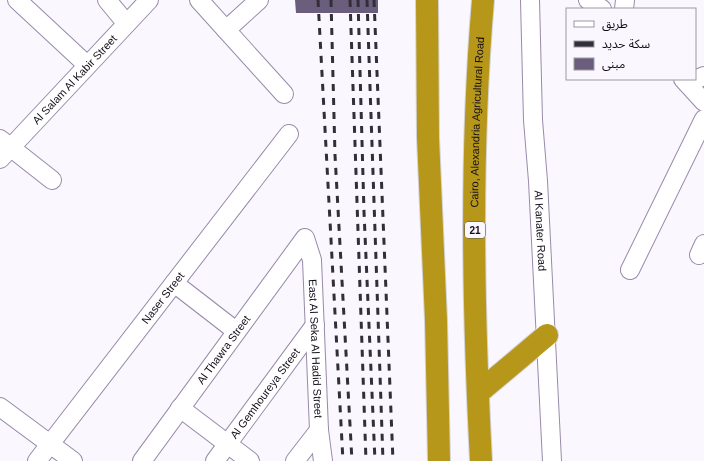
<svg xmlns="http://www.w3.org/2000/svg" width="704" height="461" viewBox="0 0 704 461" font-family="Helvetica,'Noto Sans Arabic',sans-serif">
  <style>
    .building { fill: #6b5e7c }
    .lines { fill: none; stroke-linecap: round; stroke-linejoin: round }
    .minor-casing { stroke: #988aaa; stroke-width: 20 }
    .highway-casing { stroke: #d4d3d6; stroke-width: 24 }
    .minor { stroke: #fff; stroke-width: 18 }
    .highway { stroke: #b79719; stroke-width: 22 }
    .rail { stroke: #332f3a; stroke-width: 3; stroke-dasharray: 7 7; stroke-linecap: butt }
    .labels { text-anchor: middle; stroke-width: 3; stroke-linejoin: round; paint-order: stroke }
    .shield { fill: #faf7fe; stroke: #58535e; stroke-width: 1 }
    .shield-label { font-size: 10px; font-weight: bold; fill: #120d19 }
    .street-label { font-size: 11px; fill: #120d19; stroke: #faf7fe }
  </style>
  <rect width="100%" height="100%" fill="#faf7fe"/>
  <path class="building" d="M295 0H378V13H296Z"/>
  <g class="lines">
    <defs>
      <g id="minor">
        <path d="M17 0 87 65"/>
        <path d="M107 0 126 23"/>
        <path d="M199 0 284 94"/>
        <path id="s1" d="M530 0 533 120 538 181 552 461"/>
        <path d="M588 0 602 9"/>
        <path d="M624 9 625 0"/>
        <path d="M226 30 259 0"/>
        <path d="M683 79 704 102"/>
        <path d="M687 83 704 76"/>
        <path d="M0 139 52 180"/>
        <path id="s2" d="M0 159 149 0"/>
        <path d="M699 255 704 244"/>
        <path d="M630 270 704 119"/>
        <path d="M174 283 236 331"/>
        <path d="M0 407 73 461"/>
        <path d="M180 408 250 461"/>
        <path id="s3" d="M37 461 289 134"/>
        <path id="s4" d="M142 461 305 238 312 260 319 430 323 461"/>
        <path id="s5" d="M215 461 315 325"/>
        <path d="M295 461 319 430"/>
      </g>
      <g id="highway">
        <path d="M427 0 428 138 436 320 439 461"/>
        <path d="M478 393 547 335"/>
        <path id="s6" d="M481 461C473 308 470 153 483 0"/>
      </g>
    </defs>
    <use href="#minor" class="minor-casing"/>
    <use href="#highway" class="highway-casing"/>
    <use href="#minor" class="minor"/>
    <use href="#highway" class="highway"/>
    <path class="rail" d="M318 0 343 461
      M331 0 335 155 352 461
      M350 0 366 461
      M358 0 364 212 375 461
      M367 0 383 461
      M374 0 393 461"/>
  </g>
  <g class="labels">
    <rect class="shield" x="465" y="222" width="20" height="16" rx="3"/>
    <g class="shield-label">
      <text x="475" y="234">21</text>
    </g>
    <g class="street-label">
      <text dy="4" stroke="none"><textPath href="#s2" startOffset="109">Al Salam Al Kabir Street</textPath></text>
      <text dy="4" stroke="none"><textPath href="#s6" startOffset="339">Cairo, Alexandria Agricultural Road</textPath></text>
      <text dy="4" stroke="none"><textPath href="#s1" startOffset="231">Al Kanater Road</textPath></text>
      <text dy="4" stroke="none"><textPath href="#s3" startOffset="206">Naser Street</textPath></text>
      <text dy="4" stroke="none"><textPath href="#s4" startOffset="138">Al Thawra Street</textPath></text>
      <text dy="4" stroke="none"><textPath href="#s4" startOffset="388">East Al Seka Al Hadid Street</textPath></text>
      <text dy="4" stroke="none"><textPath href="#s5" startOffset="84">Al Gemhoureya Street</textPath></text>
    </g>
  </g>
  <rect x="566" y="8" width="130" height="72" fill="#faf7fe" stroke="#9d99a2"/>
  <rect x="574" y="21" width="20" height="6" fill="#ffffff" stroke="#9d99a2"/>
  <text x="602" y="28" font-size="12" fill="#120d19">طريق</text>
  <rect x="574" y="41" width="20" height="6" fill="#332f3a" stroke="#9d99a2"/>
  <text x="602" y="48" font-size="12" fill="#120d19">سكة حديد</text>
  <rect x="574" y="58" width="20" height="12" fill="#6b5e7c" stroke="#9d99a2"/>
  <text x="602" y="68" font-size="12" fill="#120d19">مبنى</text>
</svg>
